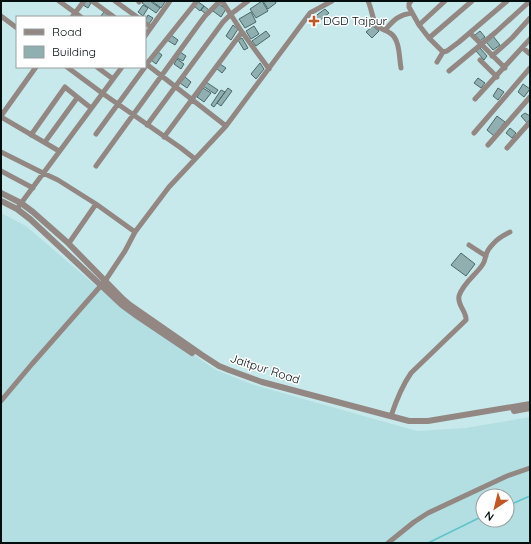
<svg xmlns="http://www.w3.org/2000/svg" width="531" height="544" viewBox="0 0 531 544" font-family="Quicksand,sans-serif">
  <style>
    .built { fill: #b4dfe2; fill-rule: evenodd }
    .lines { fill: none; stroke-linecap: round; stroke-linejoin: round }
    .stream { stroke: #5ec4cb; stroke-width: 1.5 }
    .building { fill: #8fafb1; stroke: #4a686a }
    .minor { stroke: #928782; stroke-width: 5 }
    .tertiary { stroke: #928782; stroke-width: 6 }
    .poi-dot { fill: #be5927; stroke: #fff; stroke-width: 1.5 }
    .labels { text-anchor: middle; stroke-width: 3; stroke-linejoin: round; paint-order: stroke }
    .poi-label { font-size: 12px; fill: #030e0f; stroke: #fff; text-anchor: start }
    .street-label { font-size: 12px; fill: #030e0f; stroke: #fff }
  </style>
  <rect width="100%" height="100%" fill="#c7e9eb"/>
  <path class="built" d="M1 213 26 226 109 297 216 370 254 385 417 431 465 428 530 417V543H1ZM483 496H507V520H483Z"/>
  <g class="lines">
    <path class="stream" d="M507 506 530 496
      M428 543 483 516"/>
  </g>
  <path class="building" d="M86 1H88L91 3 88 8 83 5Z
    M144 1H150L160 8 156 13 142 3Z
    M152 1H163L165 2 161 8Z
    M197 1 204 6 200 11 194 6Z
    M262 1 268 11 256 18 250 9Z
    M263 1H275L276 3 268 9Z
    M219 4 226 9 221 17 213 11Z
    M143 5 148 8 143 16 138 12Z
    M204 6 209 10 206 14 201 10Z
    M325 9 329 13 314 25 310 20Z
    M104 12 110 16 109 17H100Z
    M251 12 256 22 245 28 239 19Z
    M148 15 153 18 149 24 145 21Z
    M233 25 238 29 231 40 226 36Z
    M254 26 259 34 251 39 246 31Z
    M373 26 379 31 372 38 366 32Z
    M266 31 270 36 256 46 252 41Z
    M480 31 485 37 480 41 475 35Z
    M171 35 178 40 175 45 167 40Z
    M493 36 500 45 493 50 486 42Z
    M242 38 248 48 244 50 238 40Z
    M480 48 487 56 484 60 476 51Z
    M158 52 162 55 156 64 151 60Z
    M180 52 186 56 183 61 177 58Z
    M177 59 184 64 181 69 174 64Z
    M260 63 264 69 256 79 251 74Z
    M220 64 226 68 222 73 216 68Z
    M185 77 191 82 187 88 180 83Z
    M478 78 485 83 481 88 474 83Z
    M206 82 218 90 215 94 203 86Z
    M523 84 530 89 524 97 518 92Z
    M203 88 211 93 204 102 197 97Z
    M228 88 232 91 221 106 217 103Z
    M498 88 504 92 498 100 493 96Z
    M221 90 225 92 214 107 211 105Z
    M525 113 530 116V119L527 123 521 116Z
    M497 116 505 122 494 136 487 130Z
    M510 128 516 133 512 138 506 133Z
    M461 253 475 264 466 276 451 265Z"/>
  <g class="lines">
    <path class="minor" d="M59 1 81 17
      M92 1 114 17
      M115 1 137 17
      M222 1 242 32 269 69
      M368 1C371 7 373 20 376 25 379 29 386 30 390 33 400 39 399 57 401 68
      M411 1 409 4V7L419 25 429 38 443 52 447 51 459 42 507 1
      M139 2 140 1
      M1 16 17 28
      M72 17 84 1
      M145 23 151 27
      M419 25 445 1
      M385 30C394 20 398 15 412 13
      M470 33 505 68
      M145 36 170 1
      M429 38 472 1
      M523 48 530 54
      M492 56 512 38 530 18
      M480 60 497 77
      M437 62 443 52
      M145 63 226 126
      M145 66 197 1
      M67 67 102 93 181 148 195 159
      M97 67 113 79
      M449 71 496 32 530 1
      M475 99 530 39
      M1 116 36 67
      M1 117 59 151
      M147 125 223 22 231 14 248 1
      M474 133 530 68
      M96 134 145 67
      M31 135 65 87 66 88 91 108
      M164 137 242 32
      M45 142 77 98
      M488 145 530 97
      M507 148 530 122
      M1 152 43 173 58 180 96 204 135 232
      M96 166 199 24 205 16 220 1
      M1 171 33 188
      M19 206 122 67
      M69 243 96 204
      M469 245 486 256
      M1 401 32 364 105 281 125 251 135 232 169 187 226 126 310 13 332 1
      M391 416C396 401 402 386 411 373L466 320C467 312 457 305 459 296 463 283 476 275 483 264 485 261 485 258 486 255 487 251 490 247 493 244 497 239 504 235 510 232
      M388 543 414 522 428 513 507 476 530 468"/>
    <path class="tertiary" d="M1 193 21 203 33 212 67 242 123 299 130 305 202 355 219 366 229 370 262 382 409 421H428L530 404
      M1 201 17 209 30 219 122 305 137 316 192 353
      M514 411 530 408"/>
  </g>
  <path class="poi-dot" d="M312 15h4v4h4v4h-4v4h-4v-4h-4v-4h4z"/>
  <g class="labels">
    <g class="poi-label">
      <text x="323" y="25">DGD Tajpur</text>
    </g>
    <g class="street-label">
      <text transform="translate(265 369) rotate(18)" y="4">Jaitpur Road</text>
    </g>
  </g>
  <rect width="531" height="544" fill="none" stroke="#030e0f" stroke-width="4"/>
  <rect x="16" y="16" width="130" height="52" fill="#ffffff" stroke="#9a9f9f"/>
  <rect x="24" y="29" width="20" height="6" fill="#928782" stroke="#9a9f9f"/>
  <text x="52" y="36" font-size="12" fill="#030e0f">Road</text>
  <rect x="24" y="46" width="20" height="12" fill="#8fafb1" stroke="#9a9f9f"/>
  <text x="52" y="56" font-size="12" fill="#030e0f">Building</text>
  <g transform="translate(495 508) rotate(215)"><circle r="19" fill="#ffffff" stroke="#9a9f9f"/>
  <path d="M0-3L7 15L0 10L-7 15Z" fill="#be5927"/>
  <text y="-6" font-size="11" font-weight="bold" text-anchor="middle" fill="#030e0f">N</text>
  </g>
</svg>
